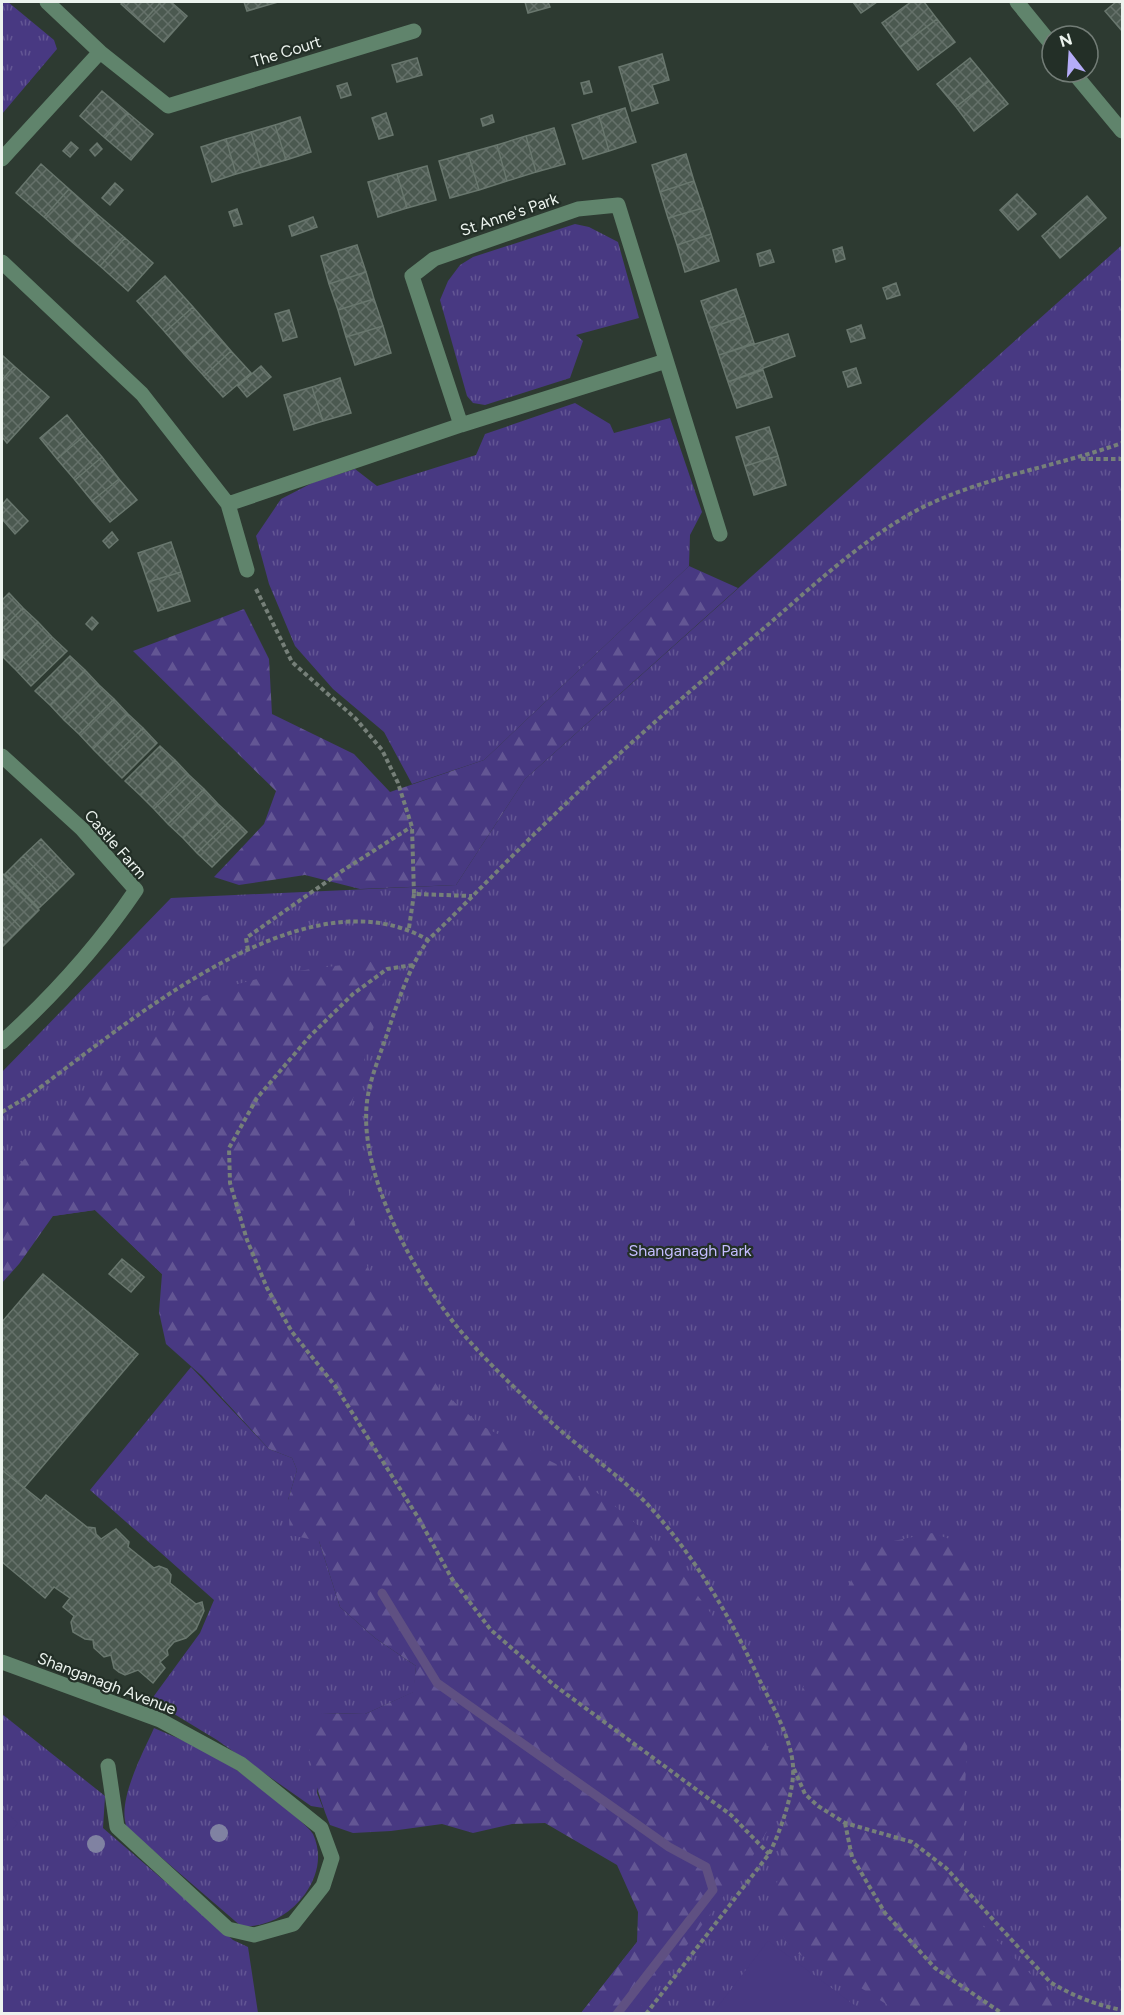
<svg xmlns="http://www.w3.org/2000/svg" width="1124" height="2015" viewBox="0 0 1124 2015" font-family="Figtree,sans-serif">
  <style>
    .grass { fill: url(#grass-tufts) }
    .forest { fill: url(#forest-firs) }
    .pitch { fill: #483982 }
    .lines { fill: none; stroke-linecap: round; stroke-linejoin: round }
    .stream { stroke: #5f5082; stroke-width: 9 }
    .building { fill: url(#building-cross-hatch); stroke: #69776e; stroke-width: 1.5 }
    .path { stroke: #768079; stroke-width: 4; stroke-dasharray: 4.5 3; stroke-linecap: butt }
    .minor { stroke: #60846c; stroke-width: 15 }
    .tree { fill: #8082a2 }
    .labels { text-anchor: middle; stroke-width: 4.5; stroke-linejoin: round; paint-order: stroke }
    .street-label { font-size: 16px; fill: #ecf3ee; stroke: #232f27 }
    .park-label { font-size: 16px; fill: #c4bdfe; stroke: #232f27 }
  </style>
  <defs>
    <pattern id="grass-tufts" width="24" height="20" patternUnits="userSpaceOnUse" patternTransform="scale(1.5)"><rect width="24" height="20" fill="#483982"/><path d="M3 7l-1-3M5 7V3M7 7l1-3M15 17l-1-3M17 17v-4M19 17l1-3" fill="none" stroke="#635694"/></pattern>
    <pattern id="forest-firs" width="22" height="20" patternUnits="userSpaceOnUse" patternTransform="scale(1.5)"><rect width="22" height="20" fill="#483982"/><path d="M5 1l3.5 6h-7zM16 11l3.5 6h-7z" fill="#635694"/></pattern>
    <pattern id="building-cross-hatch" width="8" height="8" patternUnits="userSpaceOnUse" patternTransform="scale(1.5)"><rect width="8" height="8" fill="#4b5950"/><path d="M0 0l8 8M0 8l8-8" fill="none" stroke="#65716a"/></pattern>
  </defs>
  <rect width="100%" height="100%" fill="#2d3a31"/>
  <path class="grass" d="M2 2H8L54 40 57 49 2 114Z
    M575 224 589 227 618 242 639 318 576 335 583 341 570 378 485 405 473 403 467 396 440 300 448 281 460 265 473 257Z
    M1122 245V2013H581L637 1942 697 1852 162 1274 95 1210 53 1216 2 1211V1072L171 898 456 885 525 779Z
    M575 403 610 424 614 433 670 418 702 512 690 535 689 566 484 760 412 784 384 732 333 689 295 646 269 584 256 536 281 499 314 482 355 469 377 486 476 455 485 434Z
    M191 1367 269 1449 292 1458 297 1470 288 1500 319 1541 340 1607 375 1638 416 1666 414 1692 365 1714 322 1713 317 1793 323 1808 311 1806 217 1740 151 1700 200 1633 214 1600 90 1490Z
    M2 1714 105 1796 103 1828 233 1940 248 1947 258 2013H2Z
    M154 1728C174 1737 194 1744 213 1754 227 1761 308 1823 313 1834 323 1856 317 1877 305 1894 289 1916 268 1926 242 1927L127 1828C116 1802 143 1753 154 1728Z"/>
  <path class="forest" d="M689 566 738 588 525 779 456 885 360 889 305 875 239 885 214 877 264 824 276 791 133 651 244 609 269 659 272 714 354 754 390 792 484 760Z
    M377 961 385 988 344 1130V1166L360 1252 388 1306 439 1389 482 1426 558 1465 611 1503 647 1533 682 1574 712 1615 732 1651 756 1707 768 1750 783 1756 799 1697 826 1635 852 1578 879 1544 932 1533 970 1546 971 1679 964 1805V1869L973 1916 1069 2013H900L847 1979 791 1950 772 1916 787 1817 774 1819 750 1861 636 2013H581L637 1942 638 1912 617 1865 545 1823 512 1824 473 1833 442 1824 391 1831 353 1833 330 1825C317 1793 310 1765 307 1730L322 1713 365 1714 413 1692 416 1666 375 1638 340 1607 319 1541 290 1535 288 1500 297 1470 292 1458 269 1449 202 1376 166 1344 159 1312 162 1274 95 1210 53 1216 19 1264 2 1283V1185C36 1143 76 1109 114 1072 140 1048 171 1010 204 996 258 973 319 968 377 961Z"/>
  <path class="pitch" d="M2 1809 18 1823 2 1842Z
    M768 1941 865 2013H713Z"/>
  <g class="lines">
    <path class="stream" d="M382 1593 437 1683 669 1847 706 1867 713 1890 617 2014"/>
  </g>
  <path class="building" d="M123 2H161L142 23 121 4Z
    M161 2H171L187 16 164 42 142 23Z
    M244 2H278L247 11Z
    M525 2H548L550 7 528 13Z
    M853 2H877L861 13Z
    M911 2H924L937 19 900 47 882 23Z
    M1116 2H1122V31L1105 11Z
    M937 19 955 42 918 70 900 47Z
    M662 54 669 80 652 85 658 103 632 111 619 67Z
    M417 58 422 75 397 82 392 65Z
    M970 58 989 81 956 107 937 84Z
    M589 81 592 92 584 94 581 83Z
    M989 81 1008 104 974 131 956 107Z
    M347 83 351 95 341 98 337 86Z
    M102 91 128 113 105 138 80 116Z
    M625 108 636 142 609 151 599 116Z
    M128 113 153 134 131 160 105 138Z
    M386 113 393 135 379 139 372 118Z
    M492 115 494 122 483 126 481 119Z
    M599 116 609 151 583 159 572 125Z
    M300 117 311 152 286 160 275 125Z
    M275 125 286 160 261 167 251 132Z
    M554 128 565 164 536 172 526 136Z
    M251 132 261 167 236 174 226 139Z
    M526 136 536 172 507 181 497 145Z
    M226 139 236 174 212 182 201 147Z
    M71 142 78 148 70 157 63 151Z
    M97 143 102 149 95 156 90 150Z
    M497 145 507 181 479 190 468 153Z
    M468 153 479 190 450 198 439 161Z
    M686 154 694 181 660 192 652 165Z
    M41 164 69 189 44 217 16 193Z
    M427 166 436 200 407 208 397 174Z
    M397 174 407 208 378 217 368 182Z
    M694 181 703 208 668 218 660 192Z
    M115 183 123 190 110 205 102 198Z
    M69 189 97 214 72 242 44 217Z
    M1017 194 1036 214 1018 230 1000 210Z
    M1087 196 1106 218 1060 258 1042 236Z
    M703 208 711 234 677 245 668 218Z
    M237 209 242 224 234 226 229 212Z
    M97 214 125 238 100 266 72 242Z
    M313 217 317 227 292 236 289 226Z
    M711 234 719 261 685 272 677 245Z
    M125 238 153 263 128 291 100 266Z
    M357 245 366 272 329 284 321 256Z
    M842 247 845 259 836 262 833 250Z
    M770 250 774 262 760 266 757 254Z
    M366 272 374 299 338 310 329 284Z
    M165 276 193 307 165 332 137 301Z
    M896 283 900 295 887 299 883 288Z
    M736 289 745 316 710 328 701 301Z
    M374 299 383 326 346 337 338 310Z
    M193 307 212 329 184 354 165 332Z
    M289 310 297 337 283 341 275 314Z
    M745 316 754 343 719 355 710 328Z
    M861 325 865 338 851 342 847 330Z
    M383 326 391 353 355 365 346 337Z
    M212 329 231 351 204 376 184 354Z
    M788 334 795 356 728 382 719 355Z
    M231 351 251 373 223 397 204 376Z
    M2 355 14 366 2 380Z
    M14 366 49 397 7 443 2 437V380Z
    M261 366 271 377 247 397 238 386Z
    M856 368 861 383 848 387 843 372Z
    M763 370 772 397 737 408 728 382Z
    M340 378 351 413 323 421 312 387Z
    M312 387 323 421 294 430 284 395Z
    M67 415 84 436 57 459 40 438Z
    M769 427 778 456 745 466 736 437Z
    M84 436 102 457 75 480 57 459Z
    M778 456 786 485 754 495 745 466Z
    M102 457 119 479 92 501 75 480Z
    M119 479 137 500 110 522 92 501Z
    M7 499 28 521 15 534 2 519V505Z
    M112 532 118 540 109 548 103 541Z
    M171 542 181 572 148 582 138 553Z
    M181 572 190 601 158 611 148 582Z
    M9 593 23 608 2 629V600Z
    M23 608 38 622 3 657 2 629Z
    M92 617 98 623 92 630 86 624Z
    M38 622 52 637 17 671 3 657Z
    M52 637 67 651 31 686 17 671Z
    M70 656 85 670 50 705 35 691Z
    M85 670 99 685 64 720 50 705Z
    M99 685 114 699 79 734 64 720Z
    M114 699 128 714 93 749 79 734Z
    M128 714 143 728 107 763 93 749Z
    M143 728 157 743 122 778 107 763Z
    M160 746 175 760 140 795 125 781Z
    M175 760 189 775 154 809 140 795Z
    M189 775 204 789 168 824 154 809Z
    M204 789 218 804 183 838 168 824Z
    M218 804 233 818 197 853 183 838Z
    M233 818 247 832 212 867 197 853Z
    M41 839 74 874 57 891 23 856Z
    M23 856 57 891 39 908 5 874Z
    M2 873 39 910 21 928 2 908Z
    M2 908 21 928 3 946 2 944Z
    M122 1259 144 1277 131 1292 109 1274Z
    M43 1274 138 1354 24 1488 2 1470V1322Z
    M2 1470 41 1501 46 1495 87 1527 95 1528 96 1534 101 1539 116 1529 129 1542 128 1547 154 1568 159 1566 167 1569 171 1575 170 1583 196 1604 202 1602 204 1611 196 1629 186 1638 174 1642 167 1650 168 1655 160 1662 165 1668 153 1683 138 1670 125 1675 119 1672 114 1668 111 1655 104 1657 94 1648 93 1640 85 1639 73 1632 71 1622 74 1616 63 1607 70 1598 54 1587 45 1598 2 1562Z"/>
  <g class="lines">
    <path class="path" d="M1081 459H1122
      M256 589 292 662 356 719 382 750 398 783 412 827 414 894 472 896
      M409 928 414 894
      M248 950 246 938 342 871 411 827
      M413 965 387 969 353 994 310 1036 257 1098 229 1148 230 1183 247 1240 267 1288 292 1332 336 1387 419 1519 452 1579 491 1630 554 1685 731 1815 769 1854
      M2 1112 27 1097C123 1028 304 867 428 940
      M794 1769 805 1794 818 1806 845 1823 912 1842 946 1868 1050 1982C1073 1996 1096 2005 1122 2010
      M845 1823 852 1857 885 1913 935 1968 1003 2014
      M646 2014 769 1854C780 1833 795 1790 793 1766 791 1738 773 1707 760 1681 731 1618 697 1560 651 1508 621 1476 584 1452 552 1423 519 1392 483 1359 454 1323 411 1268 355 1167 368 1095 372 1073 382 1050 389 1028 399 998 410 966 428 940 471 899 511 856 554 815 621 750 692 689 763 629 813 586 862 539 921 508 986 476 1055 467 1122 443"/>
    <path class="minor" d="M1017 2 1052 45
      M100 52 168 106 414 31
      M1073 72 1122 131
      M2 159 100 52 47 2
      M2 262 142 394 228 504 461 425 666 361
      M461 425 412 276 434 259 578 209 618 205 720 534
      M228 504 247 570
      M2 756 82 829 136 890C98 946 52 997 2 1042
      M2 1662 160 1720 241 1764 321 1828 332 1858 323 1886 293 1924 254 1935 228 1929 117 1827 108 1766"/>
  </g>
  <g class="tree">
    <circle cx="219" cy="1833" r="9"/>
    <circle cx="96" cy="1844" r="9"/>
  </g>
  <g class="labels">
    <g class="street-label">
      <text transform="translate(286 51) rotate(-17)" y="6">The Court</text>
      <text transform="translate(509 214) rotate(-19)" y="6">St Anne's Park</text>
      <text transform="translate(116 844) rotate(49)" y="6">Castle Farm</text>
      <text transform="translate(107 1683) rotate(21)" y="6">Shanganagh Avenue</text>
    </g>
    <g class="park-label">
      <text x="690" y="1256">Shanganagh Park</text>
    </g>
  </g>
  <rect width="1124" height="2015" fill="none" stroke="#ecf3ee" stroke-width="6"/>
  <g transform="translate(1070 54) rotate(343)"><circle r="28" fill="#232f27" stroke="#737d77" stroke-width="1.5"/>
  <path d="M0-4.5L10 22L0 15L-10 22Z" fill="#b5acf8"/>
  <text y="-9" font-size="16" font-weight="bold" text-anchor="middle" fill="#ecf3ee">N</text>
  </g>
</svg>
